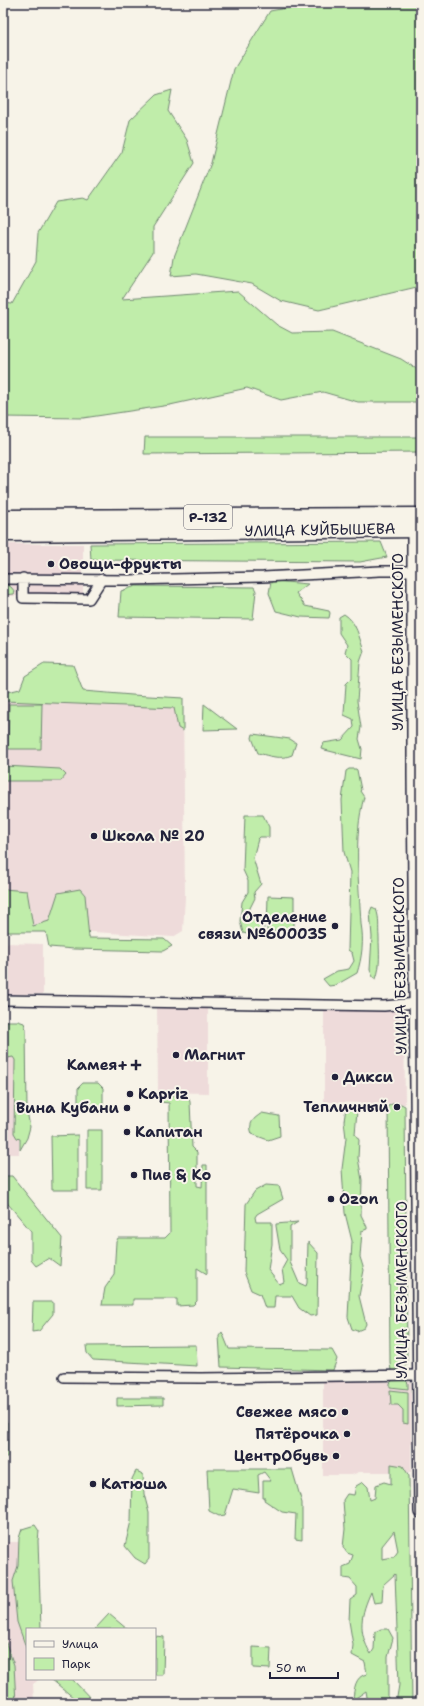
<svg xmlns="http://www.w3.org/2000/svg" width="424" height="1706" viewBox="0 0 424 1706" font-family="'Shantell Sans',sans-serif">
  <style>
    .built { fill: #eedbda }
    .green { fill: #c0edaa; stroke: #718872; fill-rule: evenodd }
    .lines { fill: none; stroke-linecap: round; stroke-linejoin: round }
    .minor-casing { stroke: #22223b; stroke-width: 12 }
    .secondary-casing { stroke: #22223b; stroke-width: 16 }
    .trunk-casing { stroke: #22223b; stroke-width: 19 }
    .minor { stroke: #f7f3e8; stroke-width: 9 }
    .secondary { stroke: #f7f3e8; stroke-width: 13 }
    .trunk { stroke: #f7f3e8; stroke-width: 16 }
    .poi-dot { fill: #22223b; stroke: #f7f3e8; stroke-width: 1.5 }
    .labels { text-anchor: middle; stroke-width: 4; stroke-linejoin: round; paint-order: stroke }
    .shield { fill: #f7f3e8; stroke: #62616f; stroke-width: 1 }
    .shield-label { font-size: 14px; font-weight: bold; fill: #22223b }
    .street-label { font-size: 15px; fill: #22223b; stroke: #f7f3e8 }
    .poi-label { font-size: 15px; font-weight: bold; fill: #22223b; stroke: #f7f3e8; text-anchor: start }
  </style>
  <rect width="100%" height="100%" fill="#f7f3e8"/>
  <filter id="ink" filterUnits="userSpaceOnUse"><feTurbulence type="fractalNoise" baseFrequency=".025" numOctaves="2"/><feDisplacementMap in="SourceGraphic" scale="8" xChannelSelector="R" yChannelSelector="G"/><feConvolveMatrix kernelMatrix="1 2 1 2 8 2 1 2 1" color-interpolation-filters="sRGB"/></filter>
  <g filter="url(#ink)">
    <path class="built" d="M3 544H83V596H3Z
      M4 698 183 701 185 897 183 931 173 937 93 932H4Z
      M3 943 43 944V994H3Z
      M157 1007 208 1008V1093L158 1092Z
      M324 1008 404 1010 405 1104 324 1102Z
      M3 1024H20L19 1154H3Z
      M323 1382H411V1472H359L352 1475H323Z
      M3 1542H20L18 1566 13 1581 17 1621 27 1650V1679H40L33 1684 34 1703H16L14 1665 3 1635Z"/>
    <path class="green" d="M313 3H421V286L319 310 281 301 252 284 196 274 171 276 174 257 211 163 234 69 270 11Z
      M172 90 168 111 187 140 194 163 153 227V252L122 299 238 291 277 325 292 333 332 332 401 359 415 368H421V402H358L323 392 281 400 247 388 170 405 83 418 3 417V303L12 304 36 261 38 233 56 202 83 198 88 200 122 152 130 120 156 95Z
      M145 437H421V452L144 454Z
      M381 542 387 557 360 562 91 560 90 544Z
      M274 581 308 584 296 593 305 606 329 611 330 613 329 618 301 617 276 611 269 593 271 582Z
      M3 583 11 587 15 592 14 594 3 595Z
      M136 586 254 587 256 591 253 619 119 617 121 591Z
      M344 614C357 622 359 638 364 651L360 662 357 701 361 727 359 739 362 749 361 759 321 749 323 743 342 740 354 727 353 719 344 715V713L346 684 352 678V659L345 652 347 645 339 633V617Z
      M44 664 73 665 83 691 132 695 183 698V731L178 728 174 708 4 701V766L60 769 66 775 61 781H4V889L27 891 33 926 49 921 58 893 80 889 85 895 89 938 164 939 172 946 163 951 74 949 49 947 46 932H4L3 929V693L20 689 25 676Z
      M9 704H42L41 749H8Z
      M204 704 237 729 203 730Z
      M253 734 290 739 296 743 292 755C281 760 269 756 258 753L252 738Z
      M349 769H356L357 770 361 790 360 791 364 797C353 838 359 882 361 924 364 940 362 958 357 973L336 985 329 986 323 979 337 971 349 969 354 961 352 953 348 950 350 872 344 852 342 800 346 771Z
      M245 815H263L269 827V837H260L258 839 253 858 261 884 254 892 255 898 250 908 249 918 262 925 264 928 261 934 255 936 243 933 240 921 242 902 248 892V881L243 870Z
      M268 896 294 897V931H267Z
      M372 907 376 909C380 919 378 927 379 937 379 952 381 965 376 979L373 977 370 970 372 937 370 912Z
      M3 1021H18L24 1023 26 1029 27 1111 30 1127 27 1138 20 1150V1139L17 1138 14 1133 15 1060 13 1057 3 1059Z
      M83 1083H98L103 1088V1105L99 1109H83L78 1104V1088Z
      M159 1094 188 1096 190 1102 192 1147 197 1152V1186L202 1187 203 1165H207V1274L197 1268V1301L193 1305 177 1306V1299H133V1305H102L105 1288 114 1275 116 1242 118 1238H165L170 1233 169 1103 160 1102Z
      M392 1104H401L405 1106 407 1364C403 1370 398 1370 391 1371L390 1363 388 1106Z
      M353 1107 357 1111 355 1134 359 1140 358 1158 362 1180 361 1215 367 1227V1229L362 1231 360 1257 364 1270 359 1296 366 1324 364 1328 357 1331 352 1329 348 1317 352 1241 345 1213 342 1169 346 1138 344 1121 346 1108Z
      M262 1113 279 1116 280 1136 268 1140 252 1134C248 1123 253 1119 262 1113Z
      M87 1130H102V1190H87Z
      M78 1135V1190H52L51 1136Z
      M3 1176H12L62 1238 60 1266 49 1258 36 1266 31 1260V1231L3 1198Z
      M266 1185 279 1186 283 1199 257 1214 255 1217 256 1222H272V1244L268 1270 279 1284 284 1282 282 1269 287 1260 280 1250 276 1226V1224L298 1222 290 1227V1262L299 1283 306 1286 307 1283 308 1242 318 1253 317 1315 310 1316 299 1308 292 1296H275L274 1308H265L260 1294 251 1290 244 1272 246 1204 255 1191Z
      M33 1302H53V1314L39 1331 32 1332Z
      M222 1332 229 1349 332 1350 337 1359 333 1370 221 1367 219 1336Z
      M196 1345 197 1366 93 1360 87 1353 86 1346Z
      M393 1380H405L408 1383V1389L390 1387V1383Z
      M390 1390 408 1392V1424L403 1423V1410L398 1405H391Z
      M117 1398H163V1405L117 1406Z
      M3 1422H7V1457H3Z
      M391 1464 403 1466 409 1476 412 1703H396L399 1685 395 1574 383 1585 382 1602 374 1603 371 1592C361 1614 357 1631 371 1654L374 1649 375 1632 381 1629H388L393 1638 388 1657V1703H368L366 1691 353 1700C354 1689 355 1676 367 1674L365 1662 352 1655 353 1645 349 1621 350 1600 357 1595V1587L350 1579 343 1578V1567L350 1564 353 1555 347 1553 343 1547 345 1529 343 1500 347 1494 354 1495 356 1486 363 1482 368 1487 370 1500 375 1498 376 1485 384 1482 391 1484ZM394 1531 398 1551 394 1557 382 1559V1546Z
      M207 1469H292L302 1503V1540L295 1539 296 1514 282 1512 264 1500 265 1498H263V1481H271L264 1472 258 1475 259 1493 233 1489 225 1515 219 1516 209 1511Z
      M136 1471 143 1474 144 1494 149 1513V1559L145 1564 135 1558 125 1546 131 1521 132 1479Z
      M35 1525 39 1531 38 1541 41 1629H27V1650L17 1622 13 1581 18 1566 19 1538 22 1529Z
      M109 1614 127 1629H95Z
      M3 1635 14 1665 16 1703H5L3 1691Z
      M155 1636 164 1637 163 1675H155Z
      M253 1647 271 1648 270 1669 253 1668Z
      M51 1679H72L95 1703H80Z"/>
    <g class="lines">
      <defs>
        <path id="minor" d="M23 578V598L89 599 102 579
          M3 579 129 580 263 577 380 571H421
          M3 1000 384 1006 416 1003
          M64 1377 201 1378 421 1375"/>
        <path id="secondary" d="M414 520V775L421 1512"/>
        <path id="trunk" d="M3 518 421 516
          M3 533 421 529"/>
      </defs>
      <use href="#minor" class="minor-casing"/>
      <use href="#secondary" class="secondary-casing"/>
      <use href="#trunk" class="trunk-casing"/>
      <use href="#minor" class="minor"/>
      <use href="#secondary" class="secondary"/>
      <use href="#trunk" class="trunk"/>
    </g>
  </g>
  <g class="poi-dot">
    <circle cx="51" cy="564" r="4"/>
    <circle cx="94" cy="836" r="4"/>
    <circle cx="335" cy="926" r="4"/>
    <circle cx="176" cy="1055" r="4"/>
    <path d="M134 1059h4v4h4v4h-4v4h-4v-4h-4v-4h4z"/>
    <circle cx="335" cy="1077" r="4"/>
    <circle cx="130" cy="1094" r="4"/>
    <circle cx="397" cy="1107" r="4"/>
    <circle cx="127" cy="1108" r="4"/>
    <circle cx="127" cy="1132" r="4"/>
    <circle cx="134" cy="1175" r="4"/>
    <circle cx="331" cy="1199" r="4"/>
    <circle cx="345" cy="1412" r="4"/>
    <circle cx="347" cy="1434" r="4"/>
    <circle cx="336" cy="1456" r="4"/>
    <circle cx="93" cy="1484" r="4"/>
  </g>
  <g class="labels">
    <rect class="shield" x="184" y="505" width="48" height="24" rx="3"/>
    <g class="shield-label">
      <text x="208" y="522">Р-132</text>
    </g>
    <g class="street-label">
      <text transform="translate(320 530) rotate(-1)" y="5">УЛИЦА КУЙБЫШЕВА</text>
      <text transform="translate(398 642) rotate(-90)" y="5">УЛИЦА БЕЗЫМЕНСКОГО</text>
      <text transform="translate(400 966) rotate(-91)" y="5">УЛИЦА БЕЗЫМЕНСКОГО</text>
      <text transform="translate(402 1290) rotate(-90)" y="5">УЛИЦА БЕЗЫМЕНСКОГО</text>
    </g>
    <g class="poi-label">
      <text x="59" y="569">Овощи-фрукты</text>
      <text x="102" y="841">Школа № 20</text>
      <text x="327" y="922" text-anchor="end">Отделение<tspan x="327" dy="17">связи №600035</tspan></text>
      <text x="184" y="1060">Магнит</text>
      <text x="128" y="1070" text-anchor="end">Камея+</text>
      <text x="343" y="1082">Дикси</text>
      <text x="138" y="1099">Kapriz</text>
      <text x="389" y="1112" text-anchor="end">Тепличный</text>
      <text x="119" y="1113" text-anchor="end">Вина Кубани</text>
      <text x="135" y="1137">Капитан</text>
      <text x="142" y="1180">Пив &amp; Ко</text>
      <text x="339" y="1204">Ozon</text>
      <text x="337" y="1417" text-anchor="end">Свежее мясо</text>
      <text x="339" y="1439" text-anchor="end">Пятёрочка</text>
      <text x="328" y="1461" text-anchor="end">ЦентрОбувь</text>
      <text x="101" y="1489">Катюша</text>
    </g>
  </g>
  <rect width="424" height="1706" fill="none" stroke="#f7f3e8" stroke-width="16"/>
  <rect x="8" y="8" width="408" height="1690" fill="none" stroke="#22223b" stroke-width="1.5" filter="url(#ink)"/>
  <rect x="26" y="1628" width="130" height="52" fill="#f7f3e8" stroke="#a29fa3"/>
  <rect x="34" y="1641" width="20" height="6" fill="#f7f3e8" stroke="#a29fa3"/>
  <text x="62" y="1648" font-size="12" fill="#22223b">Улица</text>
  <rect x="34" y="1658" width="20" height="12" fill="#c0edaa" stroke="#a29fa3"/>
  <text x="62" y="1668" font-size="12" fill="#22223b">Парк</text>
  <path d="M270 1672v6h68v-6" fill="none" stroke="#22223b" stroke-width="2"/>
  <text x="276" y="1672" font-size="12" fill="#22223b" stroke="#f7f3e8" stroke-width="3" paint-order="stroke">50 m</text>
</svg>
